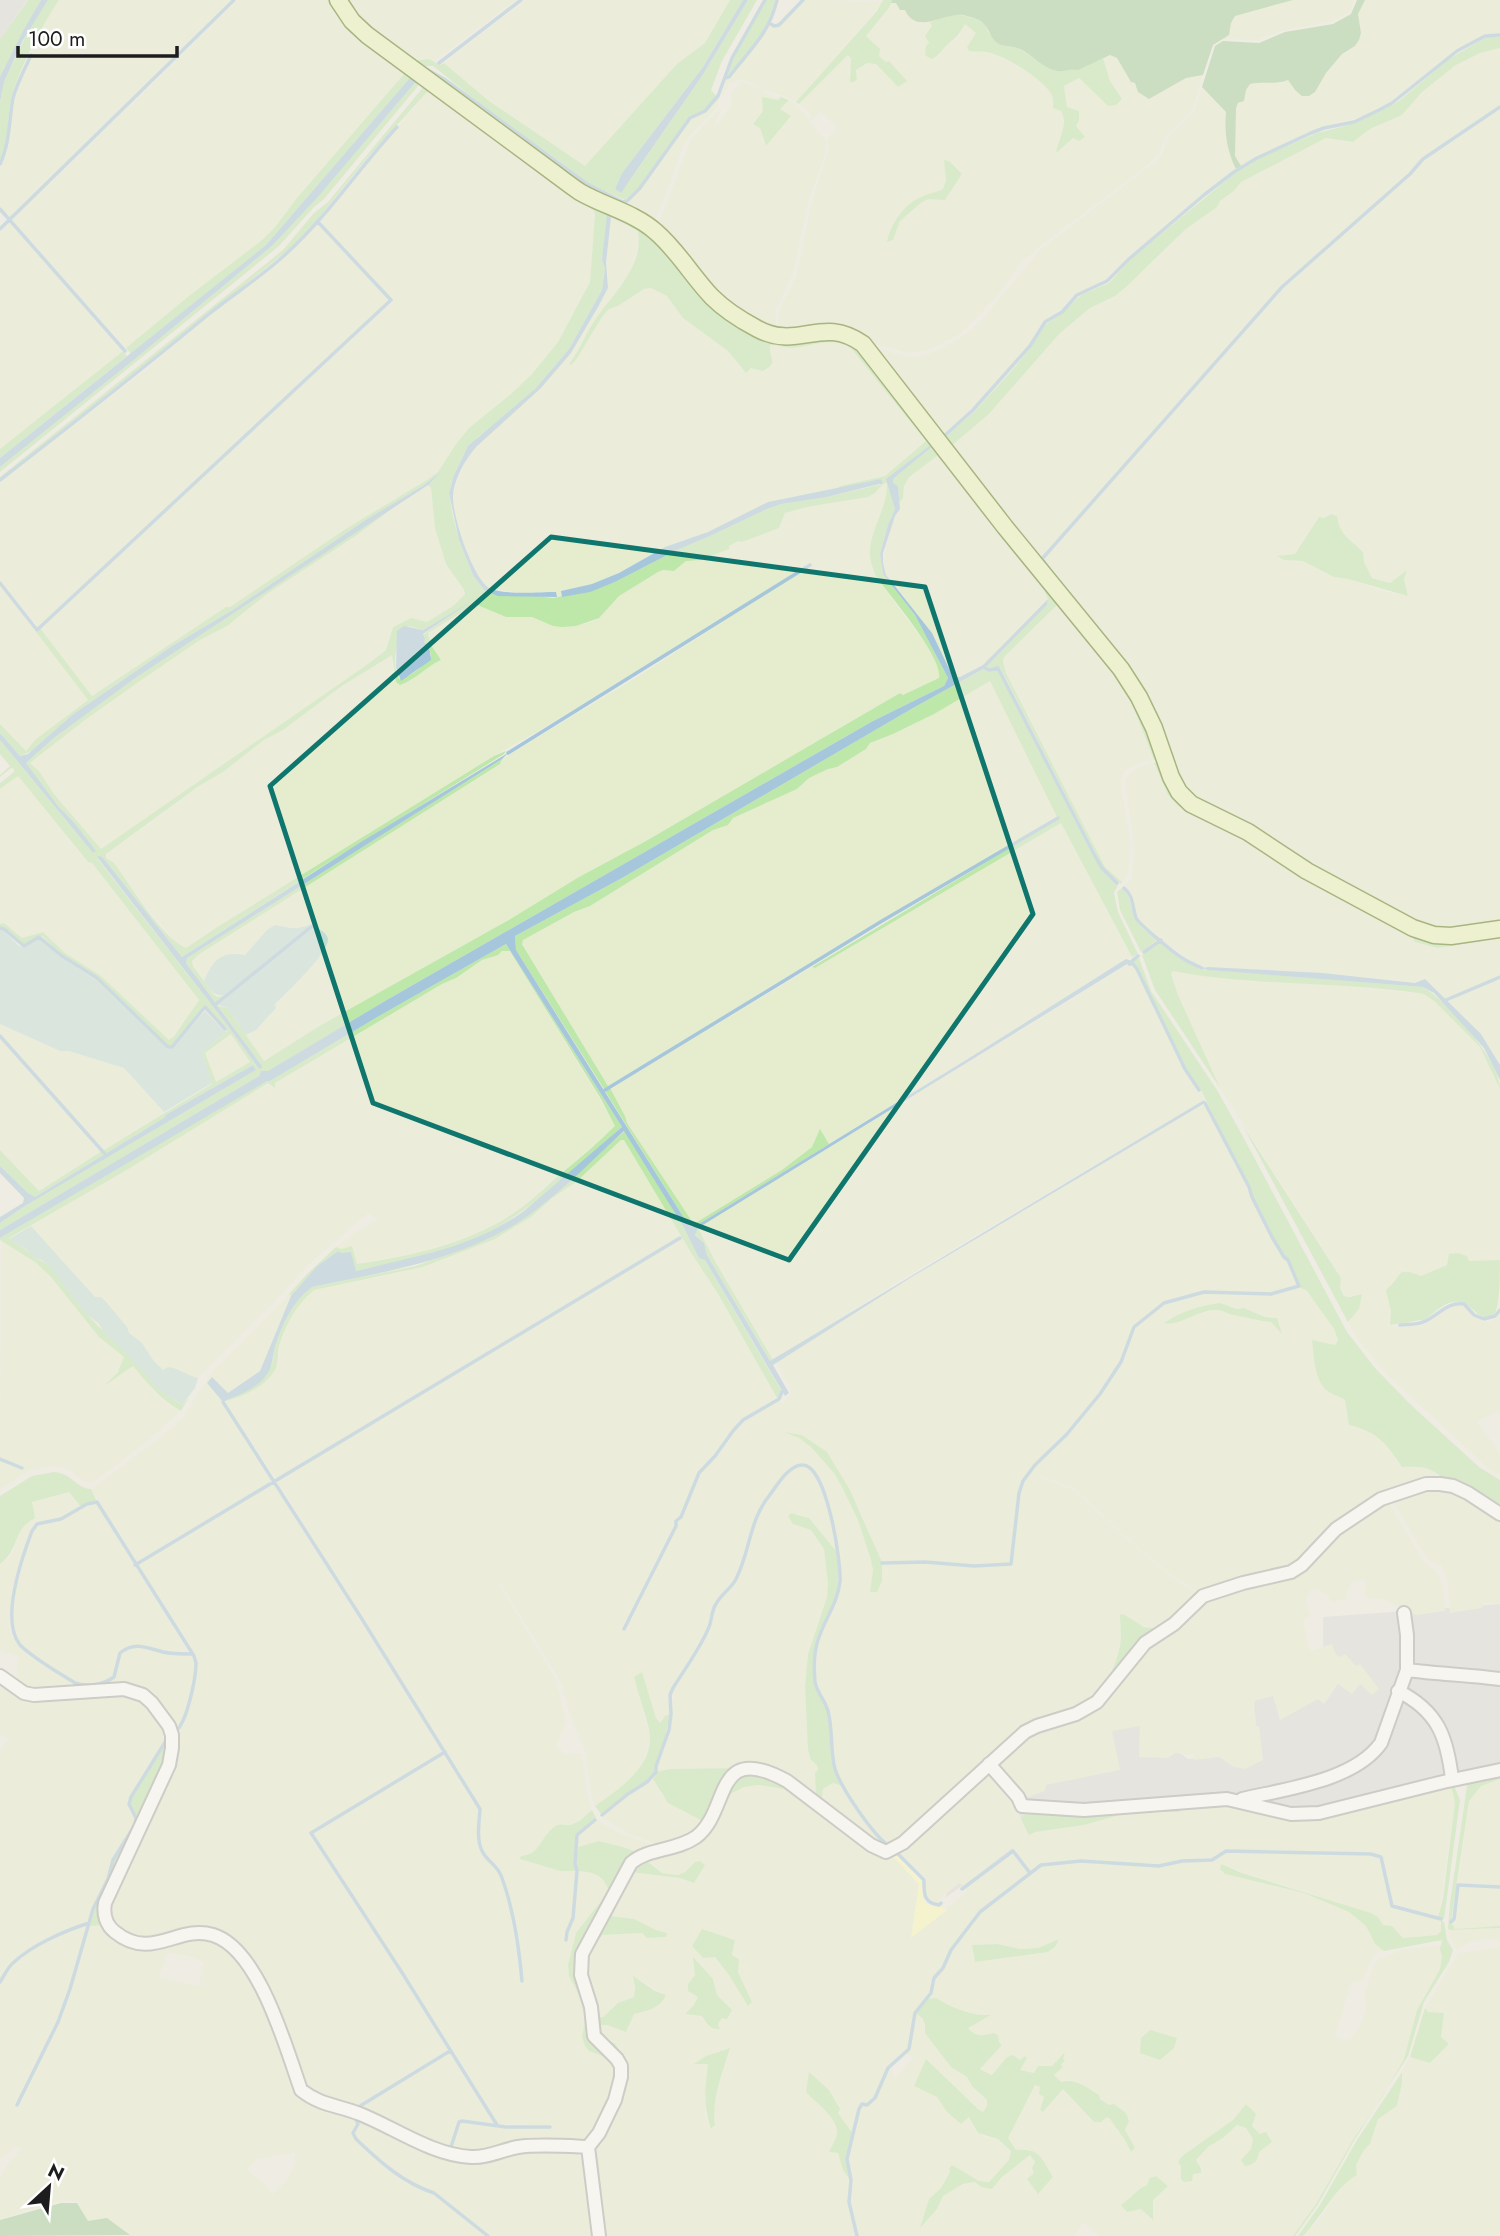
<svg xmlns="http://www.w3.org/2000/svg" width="1500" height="2236" viewBox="0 0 1500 2236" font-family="Jost,sans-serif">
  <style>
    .residential { fill: #dbdada }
    .farmland { fill: #e6edcf; fill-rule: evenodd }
    .grass { fill: #bee7aa; fill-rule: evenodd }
    .forest { fill: #a0cc99 }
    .wetland { fill: #c1dcd4 }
    .sand { fill: #fdfab3 }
    .water { fill: #a5c6db }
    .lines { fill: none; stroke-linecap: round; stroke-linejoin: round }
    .stream { stroke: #a5c6db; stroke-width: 3.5 }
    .street-casing { stroke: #a4a4a4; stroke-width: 16 }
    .secondary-casing { stroke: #547108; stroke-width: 19 }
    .street { stroke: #fff; stroke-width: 12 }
    .secondary { stroke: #eaf7b8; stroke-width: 16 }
    .marked { fill: none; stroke: #0f766e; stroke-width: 5; stroke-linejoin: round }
  </style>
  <rect width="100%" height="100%" fill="#eeece3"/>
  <path class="residential" d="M0 0H27L0 41Z
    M1500 1604V1773L1326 1814 1054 1821 945 1898 995 1756 1141 1722 1188 1759 1249 1753 1255 1696 1323 1686V1617Z"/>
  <path class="farmland" d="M59 0H232L10 218 0 206V168L6 155 16 91 44 23Z
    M238 0H327L344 24 355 35 404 74 297 198 275 227 261 241 190 295 126 348 12 220Z
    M344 0H516L435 61 425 59 414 61 370 31Z
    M526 0H730L705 43 677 64 585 167 489 101 444 63Z
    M804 0 884 1 796 102 782 95 762 90 750 82 740 79 729 84 721 99 726 79 729 78 743 62 771 25 774 27 781 24Z
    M1293 0H1354L1349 13 1331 22 1284 30 1258 40 1222 39 1229 35 1231 23 1235 16Z
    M1365 0H1500V33L1481 36 1454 52 1391 101 1363 116 1323 127 1256 157 1241 166 1235 156 1236 108 1245 96 1246 90 1250 84 1266 81 1279 84 1288 80 1295 90 1315 92 1326 73 1342 54 1355 46 1361 33 1358 14Z
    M891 3H896L905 9 914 20 930 22 932 26 925 55 931 59 939 56 943 48 959 37 965 23 976 33 974 52 984 51 996 55 1035 77 1050 90 1053 97 1054 108 1061 111 1064 116 1062 132 1057 145 1076 125 1067 107 1064 86 1078 78 1108 106 1110 81 1103 58 1110 55 1117 58 1131 82H1135L1149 99 1186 78 1203 75 1192 111 1165 138 1159 154 1143 169 1036 249 1020 264 998 295 960 334 931 349 909 353 867 342 794 328 778 327 779 310 797 274 812 201 828 152V137L837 128 821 112 811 121 809 112 799 104 848 55 851 59 849 76 855 73 860 66 867 63 876 64 898 87 906 82 889 61 886 62 879 56 865 36 882 18ZM946 174H962L946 199H928L922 202 900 221 896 233 899 216 917 199 943 189Z
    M1500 48V106L1422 159 1409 174 1281 287 1040 560 950 447 989 414 1059 334 1090 308 1115 296 1162 254 1186 229 1234 191 1241 182 1326 138 1353 142 1370 129 1402 115 1422 92 1456 65 1480 53Z
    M740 81 749 84 771 96 781 97 764 103 763 111 753 123 760 128 763 143 789 120 791 116 780 109 789 100 806 114 809 122 826 140V152L809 200 793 274 776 310V327L759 321 721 296 657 226 664 211 691 139 722 107 713 130 732 104 731 93 740 85Z
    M1202 87 1226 112V139L1231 158 1236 169 1203 194 1196 202 1128 257 1105 280 1076 294 1058 312 1041 323 1029 345 997 383 972 409 942 435 873 347 907 357 919 356 929 354 962 337 980 322 1040 250 1156 161 1162 154 1169 137 1194 112Z
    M428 91 593 209 595 223 590 282 558 342 532 374 511 394 469 428 456 444 438 472 382 509 347 528 230 607H226L91 696 40 628 393 301 320 222Z
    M718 98 719 106 688 138 680 153 669 187 653 224 628 210 627 203 641 189 691 118 706 112Z
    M1500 109V923L1457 930 1430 927 1378 903 1191 796 1063 589 1065 587 1044 559 1283 289 1412 174 1425 160ZM1319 517 1324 518 1338 527 1345 537 1363 552 1364 562 1372 578 1390 583 1406 571 1404 579 1408 596 1387 592 1348 579 1334 577 1303 561 1285 560 1279 556 1295 555Z
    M611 217 638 231 639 238 632 267 619 291 596 318 569 364 571 365 576 360 602 317 609 309 618 306 644 289 651 288 668 296 683 318 728 351 741 368 755 369 770 355V345L773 344 789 348 837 341 850 347 926 441 885 476 840 486 836 490 798 498H783L708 532 665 547 619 573 592 584 561 591 562 597H557L556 592 521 593 491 589 482 582 467 554 456 522 453 496 456 485 468 457 476 447 571 353 608 288 606 263Z
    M10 222 123 351 0 449V232Z
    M318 224 389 299 278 405 38 627 0 580V481L142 373 211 314 276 264Z
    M937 455 974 498 977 507 1005 539 1044 590 1048 599 983 665 960 677H953L932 633 886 574 883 563 888 535 895 516 900 509 899 502 903 499 905 481 912 473Z
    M887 483V496L876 527 870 555 876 577 925 643 936 662 940 673 939 678 903 695 900 693 646 841 579 877 507 921 321 1025 263 1061 246 1035 256 1030 276 1008 275 1004 304 975 326 948 311 924 304 927 292 928 275 925 267 930 245 955 211 965 204 981 192 962 198 955 500 764 502 759 637 677 812 564 810 563 570 713 494 756 219 926 186 949 177 944 106 858 109 851 149 824 199 786 223 772 264 740 283 730 307 711 376 664 392 655 393 672 407 682 428 666 441 660 431 645 428 633 476 604 506 617H532L553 626H576L594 621 619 596 658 572 663 570 674 571 686 561 701 560 738 541 742 542 759 535 784 513 807 507 868 497 875 493 883 484Z
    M428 485 431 487 435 528 446 564 465 594 453 606 427 622 420 621 393 627 386 650 368 664 101 849 96 844 54 794 39 771 30 764 85 720 140 681 201 640 227 626 267 594Z
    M0 585 88 700 36 739 24 752 0 724Z
    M1056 605 1123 687 1135 711 1154 760 1133 765 1125 771 1121 779V789L1131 845 1128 873 1122 882 1105 867 1003 667 1004 657Z
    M987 681 992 682 1057 817 883 919 608 1086 522 943 523 940 574 912 590 906 713 830 727 825 733 818 797 789 809 778 828 769 837 767 866 749 870 743 893 734 934 714Z
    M1154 763 1168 795 1178 806 1195 816 1238 835 1268 852 1295 874 1411 937 1412 940 1438 948 1500 938V976L1446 1000 1433 986 1420 983 1323 973 1208 967 1190 961 1147 929 1138 918 1130 891 1123 886 1132 879 1134 845 1125 780 1130 773 1138 767Z
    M18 776 87 862 92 863 199 1000 169 1040 101 976 65 953 43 932 22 938 4 923 0 924V789Z
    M1061 823 1132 957 829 1144 821 1130 812 1147 782 1170 697 1222 692 1223 627 1123 625 1116 610 1088 812 967 815 968Z
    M506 950H510L616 1126 518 1210 498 1222 475 1234 418 1253 357 1264 336 1247 353 1234 376 1221V1218L368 1213 308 1265 267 1310 198 1378 163 1370 153 1360 142 1343 129 1333 126 1327 107 1303 101 1297H95L31 1226 125 1171 268 1083 275 1088V1083L442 984 456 978 482 960Z
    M1129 964 1136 970 1185 1069 1201 1090 1204 1100 909 1275 773 1360 715 1261 698 1228Z
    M1173 971 1251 982 1317 984 1424 994 1434 1001 1480 1047 1500 1089V1260L1469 1261 1448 1265 1421 1277 1406 1270 1401 1271 1391 1285 1390 1301 1391 1311 1389 1323V1325L1398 1327 1419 1326 1426 1324 1444 1310 1456 1306H1463L1473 1316 1484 1322 1491 1321 1500 1314V1411L1477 1421 1500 1454V1475L1490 1470 1386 1374 1354 1334 1348 1322 1352 1318 1361 1294 1345 1296 1340 1288 1341 1277 1220 1088 1178 995 1171 974Z
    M1500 978V1065L1481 1034 1447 1001Z
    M0 1024 59 1051H69L124 1068 164 1112 104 1150 0 1035Z
    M231 1034 251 1062 216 1083 205 1053Z
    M0 1038 102 1151 38 1191 0 1150Z
    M1205 1103 1271 1237 1283 1258 1287 1261 1298 1286 1271 1293 1204 1291 1164 1303 1133 1326 1120 1362 1100 1393 1066 1434 1034 1465 1022 1480 1018 1493 1012 1561 1009 1564 974 1566 925 1561 882 1562 857 1503 830 1457 814 1444 787 1433 799 1438 811 1447 834 1473 842 1487 858 1520 871 1560 873 1570 870 1592 882 1581V1564L925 1562 974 1567 1012 1564 1020 1493 1028 1474 1068 1435 1101 1394 1121 1362 1134 1327 1164 1304 1204 1293 1271 1295 1300 1287H1304L1334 1329 1336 1335 1338 1340 1335 1345 1312 1341 1317 1372 1345 1400 1349 1424 1368 1430 1385 1442 1402 1467 1412 1465 1426 1467 1443 1477 1446 1482 1401 1489 1295 1566 1201 1594 1173 1576 1140 1549 1075 1489 1053 1480 1030 1474 1074 1490 1139 1550 1172 1577 1201 1596 1164 1629 1120 1621 1121 1632 1118 1655 1114 1669 1098 1699 1048 1720 892 1847 880 1839 844 1786 836 1768 830 1713 826 1701 818 1689 816 1681 818 1642 839 1593 841 1562 827 1494 815 1472 808 1466 802 1464 793 1467 766 1498 749 1534 736 1578 716 1601 709 1625 672 1688 670 1695V1714L665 1716 660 1723 656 1717 642 1672 634 1677 650 1737 644 1759 639 1770 630 1780 595 1806 590 1788 586 1753 570 1715 561 1682 501 1584 487 1575 499 1584 556 1680 566 1722 556 1746 565 1754H582L587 1793 592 1810 580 1821 571 1825 563 1824 545 1837 540 1847 533 1852 521 1856 560 1871H577L572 1918 566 1931V1940L574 1918 578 1871 593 1872 605 1881 608 1889 602 1900 576 1933 568 1965 569 1976 578 1993 586 2017 612 2059 618 2075 600 2123 587 2140 581 2143 487 2152H456L360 2110 362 2106 450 2053 494 2123 459 2119 449 2147H452L459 2125 462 2122 507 2127 551 2128 550 2126 497 2123 452 2048 312 1833 445 1754 479 1810 478 1845 481 1854 496 1868 501 1877 509 1906 521 1982H523L518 1934 503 1876 497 1864 485 1854 480 1841 481 1809 277 1481 682 1238 718 1294 777 1398 740 1420 698 1473 680 1516 675 1520 674 1525 622 1629 625 1631 678 1520 682 1518 701 1474 746 1419 779 1400 783 1403 791 1394V1388L776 1363 910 1278ZM1205 1305 1232 1306 1265 1317 1272 1316 1280 1332 1271 1322 1255 1320 1218 1310 1193 1315 1169 1325 1181 1314Z
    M621 1140H624L681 1236 276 1479 224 1401 235 1398 260 1385 272 1374 278 1365 279 1346 290 1320 302 1299 314 1290 384 1276 433 1264 504 1234 531 1217 551 1199 576 1182Z
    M1 1239 35 1262 51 1277 99 1337 124 1357 122 1366 108 1383 133 1365 153 1390 168 1404 181 1411 146 1442 95 1481 85 1482 68 1469 52 1466 30 1470 0 1490V1460L22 1469 23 1467 0 1458Z
    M289 1294 291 1296 260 1371 228 1393 220 1384 208 1383 223 1402 272 1482 135 1562 91 1489 151 1445 183 1418 212 1372Z
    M802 1465 807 1467 813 1473 825 1494 837 1552 809 1518 797 1513 793 1524 811 1530 825 1549 828 1583 827 1597 808 1654 805 1686V1707L818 1770 815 1774 816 1796 750 1768 669 1769 657 1772V1766L670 1730 674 1688 710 1625 718 1602 738 1578 750 1534 767 1499 786 1476 794 1468Z
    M274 1484 443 1752 308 1833 400 1972 448 2050 360 2104 358 2107 340 2103 307 2090 230 1936 214 1929 202 1927 141 1939 130 1937 119 1924 113 1921 107 1906 174 1733 182 1727 185 1722 198 1667 195 1655 137 1565Z
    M1449 1487 1500 1517V1603H1483L1482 1608 1450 1613 1448 1584 1442 1566 1427 1559 1391 1498 1412 1489Z
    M69 1492 81 1507 61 1519 37 1523 31 1530 11 1592V1615L8 1624 11 1635 20 1646 28 1653 74 1684 81 1686 108 1682 115 1677 121 1653 135 1647 145 1646 164 1653 192 1656 195 1670 185 1712 179 1726 174 1730 148 1696 37 1694 17 1685 18 1656 0 1650V1564L12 1555 18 1535 27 1523 31 1502Z
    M1387 1500 1424 1562 1436 1572 1443 1586 1445 1611 1416 1615 1383 1599 1366 1598 1365 1579 1350 1583V1589L1346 1591 1347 1599 1331 1602 1327 1594 1315 1589 1309 1591 1306 1601 1311 1616 1303 1620 1310 1651 1332 1644 1336 1655 1340 1657 1345 1654 1356 1666 1360 1664 1379 1689 1372 1695 1360 1684 1352 1694 1338 1684 1324 1704 1318 1699 1280 1720 1273 1696 1254 1701 1256 1726H1259L1263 1760 1245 1769 1234 1767 1219 1757 1194 1760V1755L1175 1753 1168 1758 1139 1757 1140 1726 1112 1731 1120 1770 1046 1785 1045 1791 1028 1797 996 1767V1760L1023 1736 1075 1717 1137 1658 1208 1598 1289 1574 1330 1538Z
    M96 1503 189 1653 164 1651 146 1645H134L120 1653 114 1676 107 1681 82 1684 75 1682 21 1645 13 1634 10 1624 12 1615 13 1592 32 1531 38 1525 61 1520 87 1505Z
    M0 1680 19 1693 116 1692 148 1702 167 1734 165 1743 160 1747 130 1797 128 1804 135 1818 134 1825 112 1860 107 1878 92 1908 69 1989 57 2022 16 2107 58 2022 70 1989 89 1926 105 1925 131 1944 190 1936 215 1938 246 1967 242 1969 253 1985 264 2010 286 2067 301 2097 308 2102 305 2119 310 2100 354 2116 357 2124 352 2133 356 2140 386 2169 443 2201 434 2191 423 2188 387 2167 357 2138 354 2133 359 2124 358 2119 441 2153 574 2150 583 2160 593 2236H129L88 2221 77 2203 100 2194 77 2202 62 2201 40 2206 0 2219V2177L8 2164 24 2146 14 2148 11 2152 0 2159V1983L12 1964 52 1938 87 1924 71 1928 51 1937 23 1955 11 1963 0 1980V1752L8 1739 0 1734ZM167 1953 188 1956 204 1962 199 1986 159 1978ZM295 2148V2164L287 2180 272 2195 266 2185 246 2169 257 2159 293 2153Z
    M989 1769 1015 1800 1021 1819 1029 1835 1035 1832 1084 1825 1130 1812H1180V1805L1229 1802 1290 1816 1451 1785 1455 1801 1439 1915 1438 1917 1419 1914 1441 1920V1931L1437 1935 1403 1938 1396 1930 1383 1925 1378 1917 1371 1913 1221 1865 1225 1874 1304 1893 1349 1912 1366 1926 1375 1944 1384 1951 1378 1952 1372 1958 1363 1980 1351 1983 1335 2036 1342 2040 1351 2039 1362 2022 1366 2008 1364 1995 1373 1967 1378 1959 1403 1950 1441 1945 1440 1949 1442 1957 1440 1969 1417 2010 1404 2059 1383 2096 1359 2129 1316 2204 1293 2236H1099L1084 2222 1074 2236H858L850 2202 849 2191 852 2180 848 2159 860 2109 863 2105 867 2106 876 2099 888 2069 892 2066 893 2080 913 2058 905 2053 910 2049 916 2013 922 2018 925 2024 924 2029 937 2049 951 2067 967 2077 973 2086 987 2100V2106L983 2112 978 2109 926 2060 914 2086 937 2097 947 2112 961 2124 969 2117 983 2137 998 2139 1011 2151 1009 2160 989 2182 979 2181 951 2172 941 2188 929 2199 921 2226 937 2209 943 2196 952 2189 975 2182 992 2189 1002 2177 1030 2154 1046 2185 1053 2178 1028 2149 1016 2150 1007 2138 1035 2085 1040 2087 1044 2097 1040 2110 1042 2112 1063 2089 1075 2103 1110 2119 1125 2140 1126 2126 1114 2105H1109L1080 2083 1067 2080 1061 2082 1057 2079 1054 2075 1061 2065 1057 2061 1052 2067 1038 2066 1035 2073 1019 2070 1020 2060 993 2075 980 2069 1002 2044 993 2033 980 2036 973 2034 968 2028 990 2015 970 2013 948 2006 936 1998 927 1999 932 1993 934 1979 944 1969 952 1950 974 1920 981 1913 1041 1866 1081 1862 1159 1867 1182 1862 1213 1861 1226 1852 1378 1856 1391 1906 1403 1909 1392 1905 1381 1856 1379 1855 1275 1850H1226L1212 1860H1182L1159 1865 1081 1860 1046 1863 1030 1872 1012 1848 963 1886 960 1883 939 1899V1903L929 1902 926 1898V1879L899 1852ZM1058 1940 1055 1947 1048 1952 975 1962 972 1945 997 1944 1021 1949 1038 1948ZM1246 2104 1252 2126 1260 2134 1264 2149 1259 2152 1258 2159 1251 2165 1242 2160 1251 2149 1253 2139 1245 2128 1237 2125 1223 2138 1208 2147 1196 2160 1193 2174 1182 2179V2156L1233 2120Z
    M653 1779 662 1796 681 1811 706 1823 698 1832 662 1846 627 1833 602 1817 617 1803Z
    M1500 1779V1886L1458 1884 1469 1801 1481 1786Z
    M833 1783 843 1786 879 1840 889 1847 884 1850 825 1803 822 1797 823 1789Z
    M759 1785 785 1789 873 1855 888 1859 894 1858 919 1884 912 1937 967 1892 965 1888 1008 1855 1013 1853 1028 1874 980 1912 951 1950 942 1968 933 1978 930 1992 915 2013 908 2048 887 2068 875 2098 867 2104 862 2103 858 2108 853 2134 838 2113 829 2090 809 2073 806 2092 832 2117 837 2129 835 2140 830 2152 838 2153 843 2170 850 2180 848 2191V2202L857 2236H606L593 2150 624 2064 616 2044 603 2038 599 2025H607L626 2032 634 2014 653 2009 666 1995 639 1980 634 1983V1997L618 2003 602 2017H599L587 1976 589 1952 602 1935 642 1933 647 1938 667 1933 656 1930 634 1919 611 1916 629 1872 680 1878 694 1883 690 1867 685 1872 678 1875 662 1873 656 1866 646 1861 686 1845 732 1793 744 1787ZM702 1929 739 1959 738 1972 752 2002 748 2005 729 1975 715 1956 692 1946ZM694 1958 713 1979 717 1995 725 2005 722 2018 717 2024 708 2026 702 2016 686 2014 698 1997ZM730 2048 717 2094 714 2111 715 2125 711 2129 705 2116V2109L708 2063 696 2064 706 2056Z
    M598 1819 606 1826 627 1836 664 1849 642 1854 623 1847 599 1841 578 1847V1835Z
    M1458 1885 1500 1888V1926L1455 1929 1452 1926Z
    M1500 1928V1939L1472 1941 1457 1950 1450 1938 1448 1929 1456 1930Z
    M1490 1948 1500 1949V2236H1303L1316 2224 1342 2187 1364 2150 1370 2144 1378 2119 1397 2106 1402 2083V2072L1410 2057 1430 2063 1449 2045 1441 2037 1444 2013 1428 2012 1425 2008 1458 1954Z"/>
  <path class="grass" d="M28 0H41L0 77V40Z
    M48 0H59C41 27 23 61 13 92 6 115 11 140 0 161V102L4 82 30 27Z
    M327 0H334L414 73 266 245 131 354 126 348 190 295 261 241 275 227 297 198 404 74C374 47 350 36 327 0Z
    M730 0H743L703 67 622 173 615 189 631 179 702 76 748 0H757L722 61 711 90 717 97 704 110 689 117 639 187 625 200 587 183 562 163 493 114 433 66H423L422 69 587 186 623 204 627 203 629 210 590 193 365 31 354 15 414 61 429 59 440 65 444 63 489 101 585 166 677 64 705 43Z
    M766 0H775C767 34 749 50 729 77L726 76 733 57Z
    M883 0H892L889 8 866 36 880 49 879 56 886 62 889 61 907 81 898 87 876 64 867 63 856 70 857 79 854 82H850L851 59 848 55 799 104 796 102 877 11Z
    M957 14 977 19 986 25 988 32 1004 45 1018 48 1038 61 1066 70 1086 66 1103 58 1110 81 1122 99 1116 105 1108 106 1079 78 1064 86 1067 107 1079 111V120L1076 126 1085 137 1079 141 1073 138 1056 153C1058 138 1069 125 1061 111L1053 108C1053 102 1054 97 1050 92 1041 78 1002 54 986 52 980 51 975 52 969 51L967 47 976 33 965 24C958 37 956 37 945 47 939 53 939 56 931 59L925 55 926 46 929 43 925 36 932 26 930 22Z
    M1486 37H1500V48L1480 53 1456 65 1422 92 1402 115 1370 129 1353 142 1326 138 1241 182 1234 191 1220 201 1217 207 1186 229 1126 287 1115 296 1090 308 1059 334 989 414 950 447 1114 654 1150 707 1180 779 1191 796 1255 828 1307 864 1418 923C1446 933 1471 928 1500 923V926L1453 933 1435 931 1415 925 1307 867 1247 828 1189 799 1177 782 1148 711 1122 669 939 440 868 346 873 347 944 438 975 411 1006 377 1029 350 1045 325 1061 314 1081 295 1109 283 1132 258 1234 174 1260 158 1317 133 1349 125 1386 108 1399 101 1449 59Z
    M419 78 418 86 324 199 314 207 279 246 0 472V467L135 359 273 245 318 197Z
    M425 85 634 221 751 328 854 342 1135 697 1158 758 1154 760 1135 711 1123 687 1057 605 1004 657 1003 662 1006 673 1105 867 1122 882 1121 884 1103 868 1096 854 1000 667 986 668 988 671 998 669 1089 848 1101 869 1118 885 1114 893 1118 912 1138 954 1132 957 1061 823 815 968 812 967 1058 819 990 681 934 714 893 734 870 743 866 749 837 767 828 769 809 778 797 789 733 818 728 825 713 830 590 906 574 912 523 940 522 944 608 1086 604 1089 516 950 515 936 622 878 913 708 985 668 1047 605 1048 599 1044 590 1005 539 977 507 974 498 937 456 909 477 904 486 903 499 899 502 898 486 893 483V479L933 446 888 478 895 509 888 525 880 554 883 574 915 615 948 678 944 686 873 721 385 1001 267 1072 262 1071 259 1076 0 1230V1223L25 1206 256 1070 253 1065 167 1114 165 1118 35 1197 28 1193 0 1166V1150L39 1191 102 1151 104 1153V1150L212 1084 202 1052 227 1032 226 1028 205 1006 172 1045 168 1047 98 977 63 956 42 936 24 944 4 928H0V924L4 923 22 938 43 932 65 953 101 976 169 1040 174 1036 199 1000 92 863 88 862 18 776 0 789V783L14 772V769L11 768 0 777V775L10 766 0 754V740L93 853 73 821 58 806 25 764 54 738 134 679 398 504 357 535 267 594 227 626 200 640 140 681 85 720 30 763 39 771 54 794 101 849 368 664 386 650 393 627 411 618 427 622 453 606 465 594 464 590 446 564 435 528 431 488 428 485 441 472 424 485 367 519 231 611 172 646 72 715 32 751 20 756 0 733V724L26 751 36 739 88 700 36 632 40 628 92 696 226 607H230L347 528 427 480 438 472 456 444 469 428 511 394 532 374 558 342 590 282 595 214 593 210 428 91 367 158 316 221 288 250 139 371 0 479V477L283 250 314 213 328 202ZM609 215 638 231C644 265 615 292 597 317 586 332 580 350 569 364L571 365 576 360 602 317 609 309 618 306 644 289 651 288 667 296 683 318 728 351 746 373 751 368 763 371C779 362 769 360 770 345 778 345 785 348 793 348 813 346 831 337 850 347L926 441 885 476 840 486 836 490 871 481 882 484 827 497 781 504 767 509 710 536 677 550 615 582 590 591 553 598 484 590 473 575 459 540 453 516 449 493 454 475 464 454 479 436 507 415 535 389 569 349 602 290 605 269 602 260ZM887 483C888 508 869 530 870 555 870 562 874 570 876 577 890 595 944 659 939 678L903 695 900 693 646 841 579 877 507 921 321 1025 264 1061 227 1008 218 1006 262 1066V1068L259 1069 228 1026 97 858 104 859 182 957 315 871 504 754 506 751 494 756 219 926 186 948C161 937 131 886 114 863L106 858V854L199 786 223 772 264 740 283 730 342 686 392 655 396 682 400 685C415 680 427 666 441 660L431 645 428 633 475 604 506 617H532L553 626 562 627 576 626 599 618 619 596 658 572 663 570 674 571 686 561 701 560 729 549V546L738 541 742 542 779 528 785 513 807 507 868 497 875 493 883 484ZM461 608 423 635 424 642 429 645 431 656C422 667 413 676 399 679 390 656 397 644 409 626L423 630ZM231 1034 250 1062 216 1082 205 1053Z
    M762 97 778 100 781 97 789 100 780 109 791 116 766 146 760 128 753 124 763 111Z
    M944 160 949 161 962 174 945 200 928 199 922 202 900 221 893 240 887 242C891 224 903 205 921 197 928 193 936 193 943 189L946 180Z
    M123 351 127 356 0 458V449Z
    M1331 514 1337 516C1340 536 1350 539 1363 552L1364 562 1372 578 1390 583 1407 570 1404 579 1408 596 1348 579 1334 577 1303 561 1284 560 1277 556 1295 554 1319 517 1324 518Z
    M502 759 500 764 198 955 192 961 193 966 214 995 218 997 225 995 215 1003 186 963 187 958Z
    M1158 762 1172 785 1408 928 1500 933V938L1438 948 1415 942 1411 936 1295 874 1268 852 1238 835 1195 816 1178 806 1168 795 1154 763Z
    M1122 888C1132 897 1130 908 1136 920 1141 928 1150 934 1158 939L1141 952 1120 910 1117 892Z
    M1161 942 1180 959 1200 969 1423 987C1447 1001 1500 1060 1500 1089L1480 1047 1434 1001 1424 994C1341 981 1256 987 1173 971L1171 974 1178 995 1220 1088 1155 990 1142 955Z
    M506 944 622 1127C572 1171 524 1220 461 1245 428 1258 391 1262 356 1271L338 1251 317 1266 291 1296 289 1294 307 1274 336 1247 341 1249 352 1246 357 1264C412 1256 472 1243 518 1210 534 1199 548 1184 563 1172 581 1157 599 1142 615 1126L601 1099 510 951H502L498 955 482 960 456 978 442 984 275 1083V1088L268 1083 125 1171 9 1238 33 1255 34 1258C57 1263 70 1296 85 1312 97 1326 111 1337 123 1350 143 1370 158 1391 182 1405L189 1397 181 1411C161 1400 147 1383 133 1366L104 1386 118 1372 124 1357 99 1337 51 1277 35 1262 0 1240V1238L267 1080 270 1081 379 1016Z
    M1139 958 1151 991 1217 1090 1240 1131 1347 1332 1375 1368 1410 1404 1479 1467 1500 1480V1510L1446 1482C1433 1466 1420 1466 1402 1467 1386 1443 1378 1432 1349 1425L1345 1400C1339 1396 1330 1394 1325 1389 1314 1377 1314 1355 1312 1340L1335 1345 1338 1340 1334 1329 1307 1291 1300 1287 1289 1260 1284 1256 1272 1236 1201 1090 1186 1068 1138 969 1132 961Z
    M610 1088 625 1116 627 1123 693 1223 697 1222 782 1170 812 1147 820 1129 829 1144 694 1227 689 1226 605 1091Z
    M1243 1126 1341 1278 1340 1288 1344 1296 1350 1297 1362 1294 1359 1309 1348 1322Z
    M625 1131 683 1226 699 1257 705 1260 782 1392 777 1398 718 1294 690 1251 624 1140H621L576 1182 551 1199 531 1217 495 1239 423 1267 314 1290C296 1305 286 1324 279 1346 277 1353 279 1361 276 1368 267 1386 245 1396 226 1401 244 1392 258 1385 270 1368 274 1362 273 1354 275 1347 282 1324 293 1301 312 1287L416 1266 479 1242 522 1220Z
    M698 1228 715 1261 773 1360 770 1361 707 1255 704 1243 695 1234Z
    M1458 1253 1467 1256 1469 1261 1500 1260C1500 1273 1500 1304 1495 1313 1479 1328 1473 1298 1453 1302 1441 1304 1435 1313 1425 1319 1423 1320 1391 1325 1390 1325L1391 1311 1386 1290C1405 1274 1394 1266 1421 1276L1447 1265 1449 1254Z
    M1220 1303 1237 1309 1244 1308 1265 1317 1277 1318 1282 1334 1271 1322C1259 1321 1245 1317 1233 1315 1227 1314 1223 1310 1217 1310 1199 1309 1179 1327 1164 1323 1180 1312 1201 1305 1220 1303Z
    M784 1432 802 1435 827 1452 850 1490 882 1562V1581L877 1592H870L873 1570 871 1560 858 1520 842 1487 834 1473 811 1447 799 1438Z
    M54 1472C74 1474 75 1488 91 1489L97 1502 86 1503 81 1507 69 1492 32 1502 35 1518C11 1531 21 1548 0 1564V1496L32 1476Z
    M791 1513 809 1518 837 1552 839 1562 837 1593 817 1641 814 1681 816 1690 824 1701 828 1713 834 1768 843 1786 833 1783 823 1789 822 1797 825 1803 816 1796 815 1773 818 1770 817 1765 811 1760 808 1750 805 1686 808 1654 827 1597 828 1583 824 1549 811 1530 793 1524 788 1516Z
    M1123 1614 1144 1627 1164 1629 1098 1699C1107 1681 1117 1664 1120 1645 1122 1635 1120 1625 1120 1615Z
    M642 1672 656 1718 660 1723 665 1716 670 1714 665 1738 652 1778 601 1814 595 1806C621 1787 659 1764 648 1725 644 1709 638 1694 634 1677Z
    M166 1744 171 1748 111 1884 105 1925 89 1926 94 1909 108 1879 113 1860 136 1826 137 1818 130 1803 132 1798 162 1748Z
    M744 1768 706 1823 668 1803 653 1779 657 1772 669 1769Z
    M766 1773 815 1807 897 1855 888 1859 873 1855 784 1789 759 1785 744 1787 732 1793 716 1813 740 1774Z
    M1500 1773V1779L1481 1786 1469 1801 1451 1922 1455 1929 1500 1926V1928L1451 1930 1448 1929 1450 1903 1467 1786 1469 1782Z
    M1453 1783 1460 1800 1444 1919 1438 1917 1443 1899 1455 1802 1451 1786Z
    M1180 1805V1812H1130L1084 1825 1035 1832 1029 1835 1021 1819 1029 1811Z
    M592 1810 596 1818 577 1835 574 1864 577 1871H560L520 1859 521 1856C542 1853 539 1839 553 1828 559 1823 562 1825 569 1825 578 1824 585 1816 592 1810Z
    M599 1841 623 1847 642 1854 582 1949 591 2020 612 2059 589 2051 585 2046 582 2037 586 2017 578 1993 569 1976 568 1965 576 1933 602 1900 608 1889C603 1874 592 1872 578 1871L576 1864 578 1847Z
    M670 1851 647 1861 662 1873 678 1875 685 1872 695 1862 700 1861 705 1865 694 1883 680 1878 630 1872 611 1916 634 1919 656 1930 667 1933 666 1937 647 1938 642 1933 602 1935C572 1975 596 1978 599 2017H603L618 2003 634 1997 635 1988 633 1976 655 1991 666 1995C659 2009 647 2011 634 2014L626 2032 607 2025H599L603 2038 616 2044C619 2054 625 2064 626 2075 626 2098 607 2133 593 2150L598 2160 606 2236H602L590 2149 602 2133 617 2101 622 2074 619 2060 596 2034 592 2006 584 1983 583 1958 592 1937 632 1865 641 1858Z
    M1221 1864 1242 1873 1371 1913 1378 1917 1383 1925 1392 1926 1403 1938 1437 1935 1441 1931V1920L1444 1922 1447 1940 1453 1950 1449 1962 1424 2002 1408 2056 1355 2139 1318 2204 1295 2236H1293L1316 2204 1356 2135 1383 2096 1404 2059 1417 2010 1440 1969 1442 1957 1440 1949 1442 1940 1384 1951 1375 1944 1366 1926 1349 1912 1304 1893 1225 1874 1220 1869Z
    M702 1929 735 1940 732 1955 739 1959 738 1972 752 2002 748 2006 729 1975 715 1957 703 1958 692 1946Z
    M1059 1939 1055 1947 1048 1952 975 1962 972 1945 997 1944 1021 1949 1038 1948Z
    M693 1957 713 1979 717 1995 732 2010 727 2019 722 2018 718 2024 720 2029C709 2030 707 2023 702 2016L685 2014 693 2006 698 1997 688 1991V1984L695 1975Z
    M936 1998C952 2008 972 2016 991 2015L968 2028C975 2037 983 2036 993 2033L998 2035 999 2042 1002 2045 980 2069 992 2075 1007 2057 1013 2055 1020 2060 1025 2056 1027 2058 1020 2070 1034 2073 1038 2066H1052L1065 2052 1063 2059 1065 2060 1061 2065 1063 2067 1054 2075 1061 2082C1075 2078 1088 2088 1099 2095L1100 2099 1109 2105 1114 2104 1126 2113 1129 2121 1125 2130 1135 2148 1131 2152 1125 2140 1110 2119 1107 2117 1101 2122H1094L1063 2089 1043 2112 1040 2110 1044 2097 1039 2094 1040 2087 1035 2085 1008 2138 1016 2150C1041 2148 1041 2158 1053 2177L1038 2194 1027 2179 1034 2173 1032 2168 1035 2162 1030 2155 1002 2177 992 2189 981 2187 975 2182 963 2184 943 2196 937 2209 920 2228 929 2199 941 2188 950 2172 949 2169 952 2165 979 2181 989 2182 1009 2160 1011 2151 998 2139 978 2133 969 2117 961 2124 947 2112 937 2097 914 2086 926 2059 978 2109 983 2112 987 2106V2100L972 2086 967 2077 951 2067 937 2049 925 2033V2024L922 2018 916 2013 927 1999Z
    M1425 2008 1428 2012 1444 2013 1441 2037 1449 2044 1430 2063 1410 2057Z
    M1150 2030 1177 2038 1174 2048 1160 2060 1140 2053 1141 2038Z
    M730 2048C723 2072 711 2100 715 2125L711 2129C703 2104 705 2090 708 2064H694L706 2056Z
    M809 2072 829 2090 840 2109 838 2113 853 2134 847 2159 850 2180 843 2170 838 2153 829 2152C832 2145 837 2139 837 2131 836 2116 816 2103 806 2092Z
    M1402 2072V2083L1397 2106 1378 2119 1370 2144 1364 2150 1356 2165 1357 2175C1336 2186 1321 2218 1303 2236H1298L1320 2205 1357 2140Z
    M1246 2104 1256 2114 1252 2126 1260 2134 1266 2132 1272 2142 1259 2152C1258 2161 1254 2165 1245 2166L1241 2160 1251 2149 1253 2139 1246 2128 1237 2125 1223 2138 1208 2147 1196 2160 1201 2169V2173L1193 2174 1192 2181 1184 2182 1181 2179V2166L1178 2162 1182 2156 1233 2120Z
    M1156 2176 1168 2186 1153 2200V2220L1141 2209 1127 2212 1121 2205C1131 2198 1137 2189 1147 2185L1150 2178Z"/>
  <path class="forest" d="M892 0H1293L1235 16 1231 23 1229 35 1213 45 1203 75 1186 78 1149 99 1138 92 1135 83 1131 82 1117 58 1110 55 1078 70C1071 68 1065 72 1057 71 1043 68 1032 55 1020 49 1013 46 1006 47 999 44 990 39 990 29 983 23 978 18 970 17 963 15 946 12 916 36 905 10H900L896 3H891Z
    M1357 0H1365L1358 14 1361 33 1359 40 1355 46 1342 54 1326 73 1315 92 1309 96H1302L1295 90 1288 80C1275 85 1263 81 1250 84L1246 90 1244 101 1238 103 1236 108 1235 156 1241 166 1236 169C1227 151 1224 132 1226 112L1202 87 1215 46 1223 41 1259 43 1285 32 1333 24 1351 14Z
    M61 2203H77L88 2221 107 2218 130 2235 0 2236V2220Z"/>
  <path class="wetland" d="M311 924C317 928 327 932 328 939 329 953 286 993 275 1004L276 1008 256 1030 246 1035 227 1008 216 1004 312 927 225 995C213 997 210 989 204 981 213 960 221 951 245 955L267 930 275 925C288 928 299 930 311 924Z
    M0 930H3L19 946 24 947 39 939 44 941 62 958 96 980 168 1049 172 1048 205 1011 224 1031 227 1032 202 1052 212 1083 164 1112 124 1068 69 1051H60L0 1024Z
    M31 1226 95 1297H101L107 1303 127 1327 129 1333 142 1343 153 1360 163 1370 168 1367C179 1368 186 1375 198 1378L195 1388 182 1405 158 1389 123 1350 105 1334 99 1324 85 1313 50 1267 42 1260 34 1258 27 1250 9 1239Z"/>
  <path class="sand" d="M897 1855 923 1881V1896L927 1904 936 1907 939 1905 947 1910 911 1938 919 1884 894 1858Z"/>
  <path class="water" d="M41 0H48L23 40 4 82 0 102V77L23 31Z
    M743 0H748L702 76 621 193 615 189 622 173 703 67Z
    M414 73 419 78 318 197 273 245 135 359 0 467V458L266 245Z
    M607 214 611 217 606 263 608 288 598 307 571 353 541 388 476 447C465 460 454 479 453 496 452 515 473 581 491 589 508 595 538 592 556 592L557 597 498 596 484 590 473 575 459 540 449 493 454 475 468 446 535 389 569 349 602 290 605 269 602 260Z
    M932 444 933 446 893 479V483L898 486 900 509 895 516 883 553V563L886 575 932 633 953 677H960L983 665 1048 599 1047 605 985 668 913 708 622 878 515 936 516 950 689 1226 694 1227 966 1060 1126 959 1132 961 698 1228 695 1235 704 1243 707 1255 770 1361 1204 1100 1205 1103 910 1278 773 1365 789 1393 785 1396 705 1260 699 1258 683 1226 624 1131C591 1161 559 1195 522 1220 459 1261 384 1272 312 1287 293 1301 282 1324 275 1347 272 1358 273 1368 265 1377 255 1390 236 1396 223 1402L207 1383 212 1377 228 1393 260 1371 291 1296 317 1266 338 1251 342 1253 351 1252 356 1271C418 1255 470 1249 524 1211L622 1127 506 944 379 1016 270 1081H267L0 1238V1230L259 1076 261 1071H268L385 1001 873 721 944 686 948 678 915 615 883 574 880 554 888 525 895 509 886 479Z
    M442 471 428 485 134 679 54 738 26 763 58 806 73 821 96 851 93 853 0 740V733L20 756 28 754 72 715 172 646 231 611 367 519 424 485Z
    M881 479 883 484H879L827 497 781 504 767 509 710 536 677 550 615 582 590 592 562 597 561 591 592 584 619 573 665 547 708 532 768 502Z
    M472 601 423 634 425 639 424 642 429 645 431 660 401 681 396 667 397 631 404 626 423 630Z
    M508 753 502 759 187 958 186 963 262 1066V1068L259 1069 228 1026 97 857 100 856 104 859 182 957 361 842Z
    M1208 967 1323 973 1415 983 1425 979 1481 1034 1500 1065V1080L1484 1048 1434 993 1423 987 1208 970 1202 968Z
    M253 1065 256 1070 25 1206 0 1223V1217L23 1203 24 1198 0 1173V1166L28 1193 35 1197 164 1118 167 1114Z"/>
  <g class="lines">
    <path class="stream" d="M771 24 774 26 779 25 803 0
      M439 63 521 0
      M426 69 444 79 587 184 623 202 627 201 640 188 690 118 705 111 718 96 732 58 765 0
      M725 78 729 77C750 49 768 36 777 0
      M0 164C10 143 9 120 13 98 17 83 25 69 31 55
      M0 209 125 351
      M0 229 234 0
      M943 437 973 410 1030 346 1045 322 1062 312 1077 295 1107 281 1129 259 1204 195 1234 172 1257 158 1311 133 1324 128 1354 122 1379 110 1392 103 1457 51 1485 36 1500 35
      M0 480C70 426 140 371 209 314 235 293 264 275 288 252 329 214 359 168 397 127
      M1056 578 1042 559 1282 287 1410 174 1423 159 1500 107
      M0 583 37 630 391 300 318 222
      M985 668 989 670 998 668 1095 856 1102 868 1117 883
      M508 753 810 565
      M1124 888C1134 896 1132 907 1136 918 1140 925 1173 952 1182 958 1188 962 1195 965 1202 968
      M0 928 4 929 24 946 39 937 62 956 97 978 168 1047H172L205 1007 225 1029
      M1144 952 1161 940
      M1132 961 1138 956
      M1129 964H1133L1137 969 1185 1069 1199 1090
      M1446 1000 1500 977
      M216 1004 311 927
      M0 1036 105 1154
      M605 1090 882 921 1058 818
      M1400 1325C1408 1324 1417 1325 1423 1322 1439 1316 1445 1302 1464 1304L1474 1315 1484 1319 1495 1316 1500 1310
      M223 1402 360 1616 480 1809C479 1825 475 1845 486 1857 493 1865 499 1868 502 1878 514 1911 519 1947 522 1981
      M0 1459 22 1468
      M882 1563 925 1562 974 1566 1011 1564 1019 1493 1023 1481 1035 1465 1067 1434 1100 1394 1121 1362 1134 1327 1164 1303 1204 1292 1271 1294 1299 1286 1288 1260 1284 1257 1272 1237 1252 1197 1249 1187 1205 1103
      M135 1565 680 1238
      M624 1629 676 1526V1521L681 1517 699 1473 715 1456 733 1431 743 1420 779 1399 782 1392
      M176 1731C187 1722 196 1678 196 1663L194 1656 97 1502 87 1504 61 1519 37 1524 32 1531C21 1560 0 1620 20 1645 33 1658 59 1673 75 1683 88 1687 103 1685 114 1677L120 1653C135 1641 147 1648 163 1652 172 1654 182 1654 191 1654
      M445 1752 311 1833 401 1971 497 2125
      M602 1815 628 1794 647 1782 656 1772V1766L669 1730 671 1714 670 1695 673 1688C684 1670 704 1643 710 1624 712 1617 712 1610 716 1604 721 1594 731 1589 736 1579 750 1552 749 1521 769 1496 776 1487 789 1464 803 1465 827 1466 841 1561 840 1581 838 1603 824 1620 818 1640 814 1652 814 1670 815 1682 817 1693 825 1700 828 1711 833 1730 830 1750 835 1769 841 1788 873 1835 889 1846
      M898 1854 924 1880C924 1893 923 1903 939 1905L941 1903
      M962 1889 1013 1851 1030 1873
      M1451 1922 1454 1919 1458 1885 1500 1887
      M566 1940 567 1932 573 1918 577 1871 575 1864 577 1835 595 1820
      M0 1982C4 1976 8 1967 13 1963 32 1945 64 1931 89 1923
      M17 2105 58 2022 70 1989 93 1909 108 1879 113 1860 135 1825 136 1818 129 1804 131 1797 167 1739
      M358 2110 360 2106 450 2051
      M355 2117 358 2124 353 2133 356 2139C379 2161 403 2183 434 2193L488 2236
      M451 2147 459 2122 462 2121 506 2127H550
      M857 2236 849 2202 851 2180 847 2159 859 2109 862 2104 867 2105 875 2098 888 2068 909 2049 915 2013 931 1993 934 1978 943 1968 951 1950 980 1912 1041 1865 1081 1861 1159 1866 1182 1861 1212 1860 1226 1851 1371 1854 1381 1857 1392 1906 1441 1919"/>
    <defs>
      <path id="street" d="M1407 1670C1438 1674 1469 1675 1500 1679
        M0 1676 24 1693 34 1695 124 1689 143 1695 152 1703 169 1726 172 1735V1748L169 1765 105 1903C103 1914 106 1925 115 1932 152 1962 178 1924 213 1935 259 1949 286 2048 301 2090 321 2106 338 2105 360 2114 395 2128 432 2155 471 2157 488 2158 501 2150 518 2147 538 2144 567 2146 588 2147L599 2133 615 2100 621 2077V2066L617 2059 594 2036 591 2007 581 1975 582 1954 631 1863C648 1848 676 1851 696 1837 731 1811 712 1740 787 1781L871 1845 886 1852 903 1843 1025 1732 1037 1726 1076 1714 1097 1702 1145 1643 1174 1624 1203 1596 1243 1583 1291 1572 1302 1565 1336 1529 1381 1499 1426 1484H1440L1453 1486 1468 1493 1500 1514
        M1398 1691C1438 1711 1447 1737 1452 1779
        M989 1764 1018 1797 1022 1806 1084 1810 1227 1799 1291 1814 1319 1813 1443 1782 1500 1770
        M1242 1799C1285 1789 1354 1781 1381 1743L1407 1670V1635L1404 1613
        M588 2147 599 2236"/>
      <path id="secondary" d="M338 0 352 21 367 35 554 173C562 179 571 186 580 192 604 206 635 213 656 232 678 251 692 276 712 297 724 309 741 320 756 328 799 352 821 314 863 344L1005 527 1121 669 1139 697 1154 728 1171 777 1179 792 1191 804 1248 832 1307 871 1413 928 1434 935 1451 936 1500 929"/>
    </defs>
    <use href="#street" class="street-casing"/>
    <use href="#secondary" class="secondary-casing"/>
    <use href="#street" class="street"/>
    <use href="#secondary" class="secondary"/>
  </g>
  <path d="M0 0H1500V2236H0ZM551 537 925 587 1033 914 789 1260 373 1103 270 786Z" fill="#eeece3" fill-opacity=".55" fill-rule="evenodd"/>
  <path class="marked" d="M551 537 925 587 1033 914 789 1260 373 1103 270 786Z"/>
  <g transform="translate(49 2187) rotate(26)" stroke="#ffffff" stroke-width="5" paint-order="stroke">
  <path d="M0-5L12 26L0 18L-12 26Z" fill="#1d1d1d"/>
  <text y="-10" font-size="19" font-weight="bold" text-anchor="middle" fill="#1d1d1d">N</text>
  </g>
  <path d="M18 46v10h159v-10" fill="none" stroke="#1d1d1d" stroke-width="3.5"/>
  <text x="28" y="46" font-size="21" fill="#1d1d1d" stroke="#ffffff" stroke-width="5" paint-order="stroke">100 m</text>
</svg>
